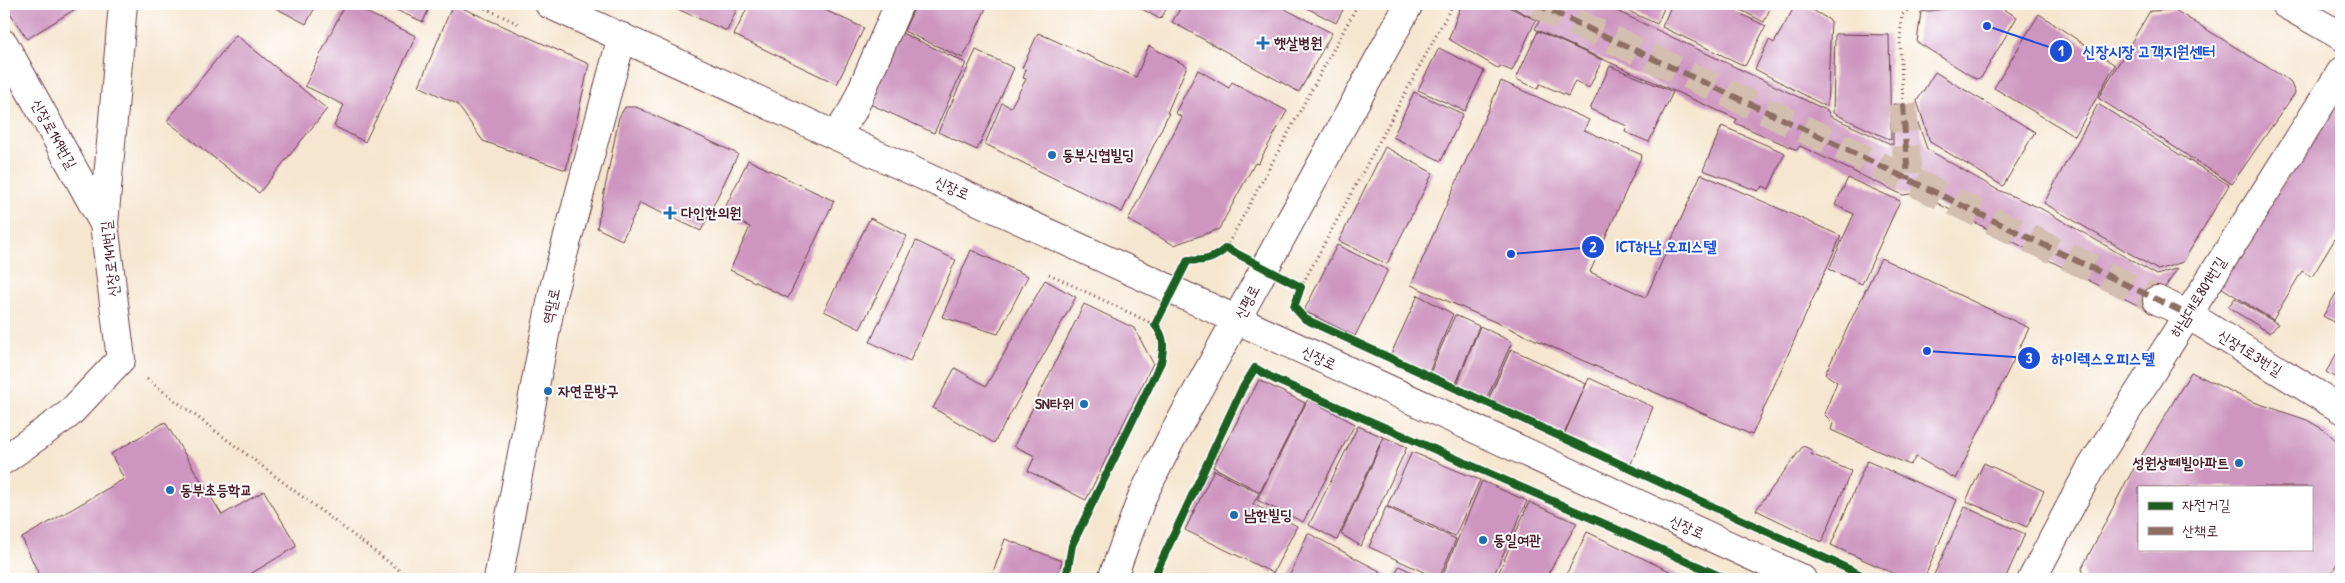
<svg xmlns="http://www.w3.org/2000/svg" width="2345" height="583" viewBox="0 0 2345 583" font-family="'Patrick Hand','Poor Story',sans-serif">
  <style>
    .building { fill: #cd95c0; fill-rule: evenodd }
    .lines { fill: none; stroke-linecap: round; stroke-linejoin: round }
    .minor-tunnel { stroke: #d4beaf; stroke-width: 28; stroke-dasharray: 28 14; stroke-linecap: butt }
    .minor-casing { stroke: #643d44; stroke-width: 30 }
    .tertiary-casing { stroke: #643d44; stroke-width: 30 }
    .path { stroke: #643d44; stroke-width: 3; stroke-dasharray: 1 4; stroke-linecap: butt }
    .minor { stroke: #fff; stroke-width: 28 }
    .tertiary { stroke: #fff; stroke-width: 28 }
    .quiet { stroke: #8d6e63; stroke-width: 6; stroke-dasharray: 12 6; stroke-linecap: butt }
    .cycleway-casing { stroke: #fff; stroke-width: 11 }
    .cycleway { stroke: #1b5e20; stroke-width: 8 }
    .poi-dot { fill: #1f6fb2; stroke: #fff; stroke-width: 2 }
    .labels { text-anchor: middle; stroke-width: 4; stroke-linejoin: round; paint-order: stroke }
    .poi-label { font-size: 15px; font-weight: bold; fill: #4a1f2b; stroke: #fff; text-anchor: start }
    .street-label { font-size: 15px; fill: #4a1f2b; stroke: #fff }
    .leader { fill: none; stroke: #1d4ed8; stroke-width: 2 }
    .callout-dot { fill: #1d4ed8; stroke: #fff; stroke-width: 2 }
    .mark-label { font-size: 15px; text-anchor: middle; font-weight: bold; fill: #fff }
    .callout-label { font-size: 16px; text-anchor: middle; font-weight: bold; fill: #1d4ed8; stroke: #fff; stroke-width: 4; stroke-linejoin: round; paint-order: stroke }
  </style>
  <rect width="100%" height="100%" fill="#fff"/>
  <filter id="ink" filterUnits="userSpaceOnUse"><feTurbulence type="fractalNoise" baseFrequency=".02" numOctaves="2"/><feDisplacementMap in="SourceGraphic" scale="10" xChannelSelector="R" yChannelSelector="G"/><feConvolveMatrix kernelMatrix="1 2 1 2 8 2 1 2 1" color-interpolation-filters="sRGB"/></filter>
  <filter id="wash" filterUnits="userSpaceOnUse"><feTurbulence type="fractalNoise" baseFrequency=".0096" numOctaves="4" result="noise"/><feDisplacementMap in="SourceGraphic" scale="20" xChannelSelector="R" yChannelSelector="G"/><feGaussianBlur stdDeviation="1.12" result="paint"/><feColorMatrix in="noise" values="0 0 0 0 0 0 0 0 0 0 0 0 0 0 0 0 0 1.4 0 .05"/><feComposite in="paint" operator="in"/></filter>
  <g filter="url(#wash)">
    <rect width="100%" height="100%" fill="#f6e6d0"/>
    <g id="blocks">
      <path class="building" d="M13 4H79L80 6 27 39 7 8Z
        M268 4H317L306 24Z
        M345 4H349L416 36 365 142 334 126 344 105 305 86Z
        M399 4H431L423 22 396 10Z
        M453 4 589 64 566 170 483 141 457 104 419 86Z
        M666 4H739L727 31Z
        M749 4H812L864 28 837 84 734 35Z
        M916 4H988L963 58 904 31Z
        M1133 4H1170L1160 19Z
        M1183 4H1275L1332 33 1299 92 1172 22Z
        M1299 4H1346L1336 23Z
        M1506 4H1602L1828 111 1830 116 1893 145V104L1912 105 1927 149 1996 189 2040 208 2157 275 2178 268 2149 311 1917 193 1903 195 1800 146 1797 150 1735 123 1737 119 1535 29 1539 21Z
        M1613 4H1666L1657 24Z
        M1672 4H1720L1766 26 1745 66 1662 27Z
        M1729 4H1772L1764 22Z
        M1796 4H1803L1831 21 1827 107 1755 69 1769 40 1774 43Z
        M1983 4H1994L2017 17 1981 78 1976 79 1917 42 1921 12Z
        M1461 5H1504L1536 20 1512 71 1500 66 1499 69 1449 39Z
        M2175 10 2290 81 2295 93 2232 184 2098 98 2150 11Z
        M2039 14 2115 65 2075 136 1994 88Z
        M1538 31 1602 60 1589 88 1575 81 1568 96 1540 84 1538 89 1516 79Z
        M902 33 966 63 934 133 870 104Z
        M1038 33 1136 77 1149 46 1187 66 1167 113H1169L1122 212 985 144 1002 103 1011 107 1026 79 1023 78 1026 70 1022 68Z
        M1835 34 1889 35 1891 140 1833 113Z
        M236 35 327 109 259 193 167 121Z
        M1439 48 1484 71 1465 111 1418 90Z
        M976 50 1014 68 977 150 938 132Z
        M1610 66 1673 92 1649 142 1625 132 1627 126 1590 109Z
        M1198 70 1229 88 1232 82 1287 111 1258 164 1255 163 1219 229 1174 245 1128 220 1182 117 1175 113Z
        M1935 72 2035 132 2003 186 1930 142 1917 101Z
        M1501 81 1589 120 1584 130 1642 155 1590 272 1646 297 1701 174 1841 236 1752 435 1411 285Z
        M2341 88V229L2312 277 2302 271 2273 320 2219 286Z
        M1414 92 1463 114 1441 161 1393 137Z
        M2098 104 2229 185 2183 262 2158 270 2044 203Z
        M625 107H636L738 154 701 231 640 203 622 240 597 228 619 117Z
        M1722 126 1785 153 1769 189 1763 186 1758 191 1703 170Z
        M1385 147 1433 173 1387 264 1339 241Z
        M748 160 834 201 788 298 730 270 750 227 722 214Z
        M1848 178 1900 201 1862 284 1829 269 1854 214 1835 205Z
        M870 218 907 236 860 329 824 311Z
        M916 241 956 260 910 361 870 342Z
        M1337 245 1388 270 1355 336 1304 311Z
        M971 250 1028 276 998 334 942 317Z
        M1881 258 2029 328 1956 479 1916 457 1910 465 1831 430 1833 423 1824 414 1837 382 1825 374Z
        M1045 280 1076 297 994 443 933 408 955 368 986 386Z
        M2341 285V324L2340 326 2323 316Z
        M1418 295 1453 314 1429 372 1391 354Z
        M2235 298 2278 324 2270 333 2228 307Z
        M1084 304 1134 328 1153 363 1086 500 1028 471 1035 456 1014 446Z
        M1455 315 1479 326 1456 384 1430 373Z
        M1480 326 1512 342 1487 398 1457 385Z
        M2341 346V381L2326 372Z
        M1511 349 1586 384 1564 434 1489 398Z
        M2191 372 2251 401 2307 420 2326 431 2341 445V555L2329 579H2085L2082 568 2126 482ZM2139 487H2311V549H2139Z
        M1589 378 1653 407 1631 464 1564 435Z
        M1259 380 1305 403 1260 492 1213 467Z
        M1308 399 1355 424 1303 522 1257 500Z
        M165 422 222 515 264 491 297 546 242 579H41L22 538 124 479 111 454Z
        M1358 426 1383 437 1337 540 1309 525Z
        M1384 437 1407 447 1361 546 1341 534Z
        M1803 446 1812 450 1811 454 1851 471 1822 542 1756 510Z
        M1412 452 1480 480 1455 536 1387 506Z
        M1867 461 1957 500 1924 579H1906L1831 545Z
        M1984 463 2044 491 2027 527 1966 501Z
        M1214 470 1259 493 1253 504 1297 526 1273 573 1185 530Z
        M1482 481 1527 501 1492 579H1441Z
        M1529 502 1577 523 1545 579H1496Z
        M1386 507 1456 539 1439 579 1369 547Z
        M1965 507 2025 534 2005 579H1932Z
        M1587 532 1617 546 1686 579H1564Z
        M1308 533 1389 576 1387 579H1298L1290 575Z
        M1005 539 1062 561 1056 579H996L993 573Z
        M1399 566 1425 579H1393Z"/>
    </g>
  </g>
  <g filter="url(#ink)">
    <use href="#blocks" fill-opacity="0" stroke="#643d44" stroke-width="1"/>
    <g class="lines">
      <path class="minor-tunnel" d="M1536 4 1808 131 2157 300
        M1903 104 1908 180"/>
      <defs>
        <path id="minor" d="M2285 4 2341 36
          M4 44 104 224
          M836 136 853 110 899 4
          M2157 300 2187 314 2341 409
          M4 460 69 414 121 359 104 224 123 4
          M498 579 553 292 622 37
          M2032 579 2089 471 2341 72"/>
        <path id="tertiary" d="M549 4 1802 579
          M1112 579 1142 497 1170 441 1409 4"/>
      </defs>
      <use href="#minor" class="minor-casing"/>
      <use href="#tertiary" class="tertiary-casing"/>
      <path class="path" d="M476 4 521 25
        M1903 104 1900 41 1902 15 1914 4
        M1226 248 1358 4
        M1049 274 1155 325
        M1301 287 1453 4
        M147 379 411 579"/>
      <use href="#minor" class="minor"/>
      <use href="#tertiary" class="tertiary"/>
      <path class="quiet" d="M1536 4 1808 131 2187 314
        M1903 104 1908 180"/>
      <defs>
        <path id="cycleway" d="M1066 579 1072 545 1161 362C1164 347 1165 337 1155 325L1188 260C1204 262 1214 259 1226 248L1301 287 1294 307 1305 319 1870 579
          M1153 579 1242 389 1255 368 1274 379 1607 525 1726 579"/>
      </defs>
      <use href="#cycleway" class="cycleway-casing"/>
      <use href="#cycleway" class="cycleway"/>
    </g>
  </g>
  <g class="poi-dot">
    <path d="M1260.5 35.5h5v5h5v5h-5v5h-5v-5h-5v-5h5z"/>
    <circle cx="1052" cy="155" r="5"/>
    <path d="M667.5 205.5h5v5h5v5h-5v5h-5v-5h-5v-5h5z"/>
    <circle cx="548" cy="391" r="5"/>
    <circle cx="1084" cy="404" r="5"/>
    <circle cx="2239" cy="463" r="5"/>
    <circle cx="170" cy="490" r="5"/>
    <circle cx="1234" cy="515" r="5"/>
    <circle cx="1483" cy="540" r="5"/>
  </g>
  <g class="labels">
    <g class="poi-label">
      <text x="1274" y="48">햇살병원</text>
      <text x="1062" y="160">동부신협빌딩</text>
      <text x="681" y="218">다인한의원</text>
      <text x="558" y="396">자연문방구</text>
      <text x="1074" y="409" text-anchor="end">SN타워</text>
      <text x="2229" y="468" text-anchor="end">성원상떼빌아파트</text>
      <text x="180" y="495">동부초등학교</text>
      <text x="1244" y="520">남한빌딩</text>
      <text x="1493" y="545">동일여관</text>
    </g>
    <g class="street-label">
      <text transform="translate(54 134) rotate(61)" y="5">신장로149번길</text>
      <text transform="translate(952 188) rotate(24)" y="5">신장로</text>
      <text transform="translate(110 259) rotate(-96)" y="5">신장로141번길</text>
      <text transform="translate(2198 297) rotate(-58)" y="5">하남대로801번길</text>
      <text transform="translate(1247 302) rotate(-62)" y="5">신평로</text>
      <text transform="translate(551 306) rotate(-78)" y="5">역말로</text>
      <text transform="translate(2250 353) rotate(32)" y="5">신장1로3번길</text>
      <text transform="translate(1319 358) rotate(25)" y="5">신장로</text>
      <text transform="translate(1687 527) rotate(24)" y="5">신장로</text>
    </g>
  </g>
  <path class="leader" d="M1987 26L2061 51M1511 254L1593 247M1927 351L2029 358"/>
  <g class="callout-dot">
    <circle cx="1987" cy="26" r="5"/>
    <circle cx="1511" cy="254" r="5"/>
    <circle cx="1927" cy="351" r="5"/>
    <circle cx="2061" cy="51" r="12"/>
    <circle cx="1593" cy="247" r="12"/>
    <circle cx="2029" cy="358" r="12"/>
  </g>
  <g class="mark-label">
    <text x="2061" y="56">1</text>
    <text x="1593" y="252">2</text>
    <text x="2029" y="363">3</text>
  </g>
  <g class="callout-label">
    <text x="2149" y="57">신장시장 고객지원센터</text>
    <text x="1666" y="252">ICT하남 오피스텔</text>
    <text x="2103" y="364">하이렉스오피스텔</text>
  </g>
  <rect width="2345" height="583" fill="none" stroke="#fff" stroke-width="20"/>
  <rect x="2138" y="486" width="175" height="65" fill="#ffffff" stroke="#b7a5aa"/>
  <rect x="2148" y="502" width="25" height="8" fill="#1b5e20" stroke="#b7a5aa"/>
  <text x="2182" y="510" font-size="15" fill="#4a1f2b">자전거길</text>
  <rect x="2148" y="527" width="25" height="8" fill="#8d6e63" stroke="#b7a5aa"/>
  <text x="2182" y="536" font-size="15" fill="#4a1f2b">산책로</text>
</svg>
